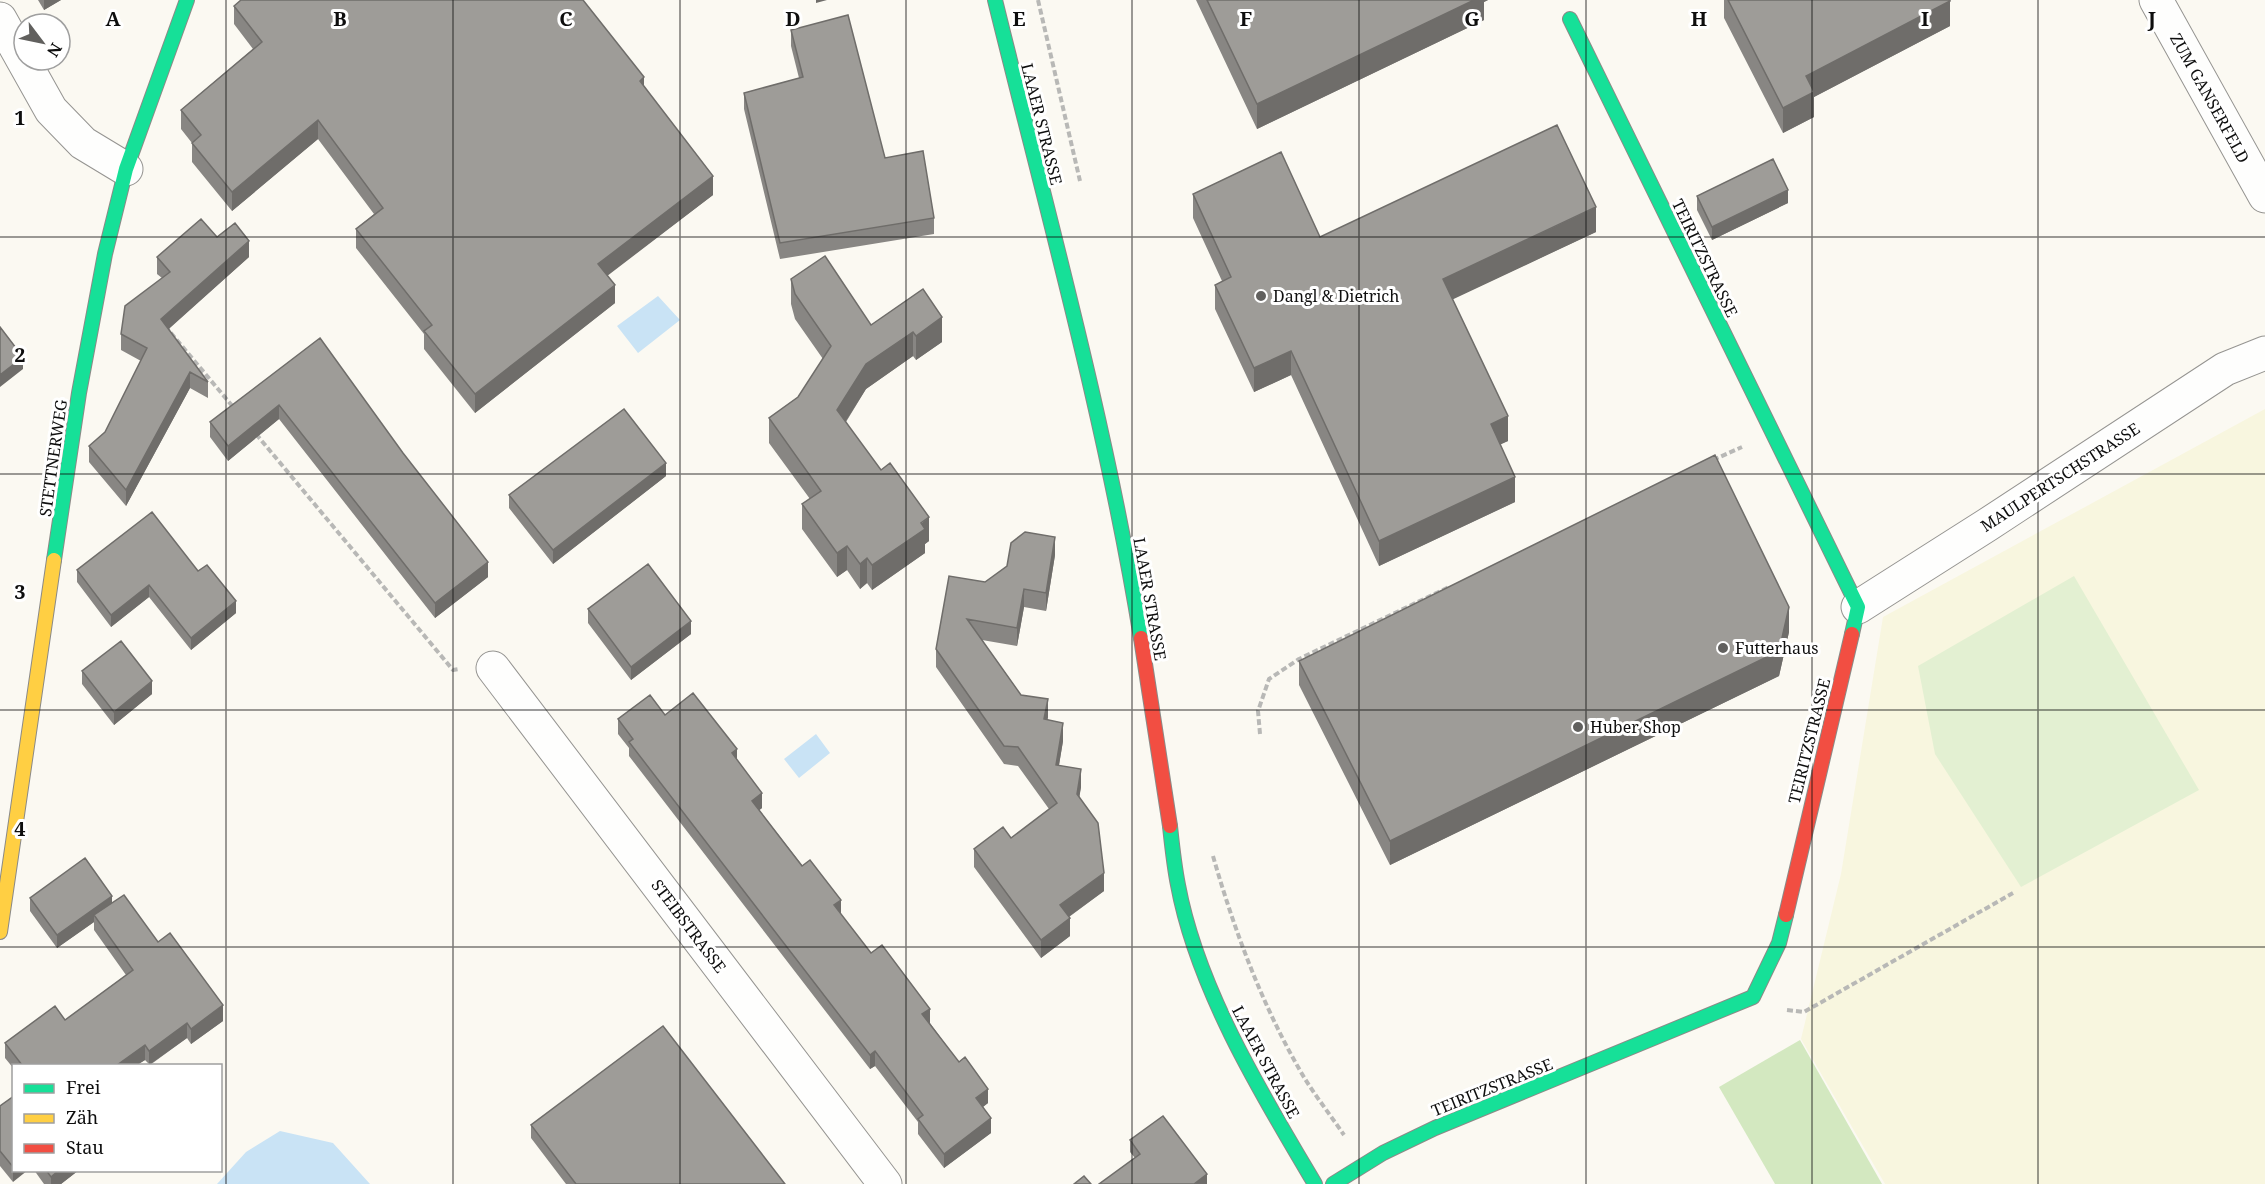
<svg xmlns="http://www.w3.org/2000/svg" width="2265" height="1184" viewBox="0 0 2265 1184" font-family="'Noto Serif',serif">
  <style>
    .farmland { fill: #f8f6df }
    .green { fill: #e3f0d2 }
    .forest { fill: #d3e8c0 }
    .water { fill: #c9e3f5 }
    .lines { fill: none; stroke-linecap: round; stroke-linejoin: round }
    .street-casing { stroke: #959491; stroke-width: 35 }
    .fast-casing { stroke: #8b8a87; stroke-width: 16 }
    .slow-casing { stroke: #8b8a87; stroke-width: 16 }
    .jam-casing { stroke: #8b8a87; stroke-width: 16 }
    .path { stroke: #b8b8b6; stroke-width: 4; stroke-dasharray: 6 3; stroke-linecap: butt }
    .street { stroke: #fefefd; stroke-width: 33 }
    .fast { stroke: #16e098; stroke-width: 14 }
    .slow { stroke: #ffcf43; stroke-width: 14 }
    .jam { stroke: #f24e42; stroke-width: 14 }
    .wall { fill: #888683 }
    .shaded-wall { fill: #6f6d6a }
    .building { fill: #9e9c98; stroke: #6f6d6a; stroke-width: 1.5 }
    .grid { fill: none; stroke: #0e0e0e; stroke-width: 1.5; stroke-opacity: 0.55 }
    .poi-dot { fill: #61605e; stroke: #fff; stroke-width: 2 }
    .labels { text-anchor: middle; stroke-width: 6; stroke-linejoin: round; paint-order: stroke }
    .street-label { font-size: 16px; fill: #0e0e0e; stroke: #fff }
    .poi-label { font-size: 16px; fill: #0e0e0e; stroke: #fff; text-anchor: start }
    .grid-label { font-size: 20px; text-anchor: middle; font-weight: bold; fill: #0e0e0e; stroke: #fff; stroke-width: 6; stroke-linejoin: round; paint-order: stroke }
  </style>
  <rect width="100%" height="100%" fill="#fbf9f2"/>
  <path class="farmland" d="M2265 409V1184H1885L1801 1039 1841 874 1883 617Z"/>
  <path class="green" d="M2074 576 2199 790 2021 887 1935 754 1918 666Z"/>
  <path class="forest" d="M1800 1040 1882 1184H1775L1719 1087Z"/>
  <path class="water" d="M658 296 680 320 638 353 617 326Z
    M816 734 830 753 799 778 784 759Z
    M280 1131 333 1143 370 1184H217L246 1152Z"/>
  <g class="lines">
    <defs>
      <path id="street" d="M2156 0 2265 196
        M0 19 51 110 83 143 126 169
        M1858 607 1987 525 2225 369 2265 353
        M493 668 885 1184"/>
      <path id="fast" d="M995 0C1047 212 1106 422 1141 638
        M1570 19 1858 607 1852 634
        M54 560 79 393 105 254 126 169 187 0
        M1170 826C1172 845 1174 865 1178 885 1197 988 1262 1095 1315 1184
        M1333 1184 1383 1153 1435 1128 1753 997 1779 943 1786 915"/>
      <path id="slow" d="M0 932 54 560"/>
      <path id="jam" d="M1141 638 1170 826
        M1786 915 1852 634"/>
    </defs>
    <use href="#street" class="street-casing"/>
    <use href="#fast" class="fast-casing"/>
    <use href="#slow" class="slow-casing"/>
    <use href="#jam" class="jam-casing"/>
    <path class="path" d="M1038 0 1080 181
      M165 326 234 408
      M256 434 453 670 459 669
      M1713 460 1742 447
      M1260 734 1258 711 1269 679 1299 659 1449 587
      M1213 856C1235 933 1264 1010 1305 1079 1317 1098 1331 1116 1344 1135
      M1787 1010 1804 1012 2013 893"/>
    <use href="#street" class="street"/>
    <use href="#fast" class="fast"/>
    <use href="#slow" class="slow"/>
    <use href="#jam" class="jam"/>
  </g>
  <path class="wall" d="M38 0H61L44 10Z
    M1196 0H1488L1484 2V20L1257 129Z
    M1724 0H1950V26L1814 97V117L1783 133 1724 18Z
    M234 6 644 86 713 195 607 275 615 303 475 413 424 349V334L356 248V229L374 214 318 139 232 211 192 162V143L181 129V110L253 49 234 24Z
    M791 30 885 158 934 218V234L780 259 744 109V93L799 78 791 46Z
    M1193 194 1320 237 1596 232 1452 299 1508 441 1500 444 1515 502 1379 566 1291 375 1254 392 1215 309V285L1222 281 1193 218Z
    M1697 196 1788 203 1712 240 1697 210Z
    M217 237 249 257 168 329 208 382V398L190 388 126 506 89 462V446L105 432 141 361 121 350V334L162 278 157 274V257Z
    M791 279 871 325 923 289 942 342 916 360 913 356 866 389 846 422 929 541 925 544V553L872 590 867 583 860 589 847 570 837 577 802 529V504L810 499 769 443V418L798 397 823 359 795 319 791 304Z
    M320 338 488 577 435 618 279 419 228 461 210 437V422Z
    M666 476 553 564 509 508V495Z
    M1055 555 1046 611 1024 607 1017 646 982 640 1021 695 1048 717 1047 720 1063 741 1059 765 1081 787 1079 797 1104 891 1069 917 1070 936 1041 958 974 867V849L1011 838 1049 809 1018 766 1004 764 936 667V649L985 582Z
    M77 570 198 571 236 613 191 650 149 597 111 627 77 582Z
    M588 609 691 634 631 680 588 623Z
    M1789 632 1779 676 1390 865 1299 685V661Z
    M82 671 152 694 114 725 82 684Z
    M665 715 737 760 762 808 759 810 871 953 930 1023 988 1103 983 1107 991 1133 944 1168 918 1134V1122L875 1066 870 1069 629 756V748L618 734V719Z
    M30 898 112 903 158 942 223 1021 191 1044 187 1038 150 1065 145 1060 137 1065H14V1069L5 1058V1043L65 1020 126 975 94 930V922L57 948 30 911Z
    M14 1096 13 1182 0 1166V1106Z
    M531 1125 785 1184H566L531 1138Z
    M1130 1140 1207 1184 1135 1158 1130 1152Z
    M34 1170H79L61 1184H44Z"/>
  <path class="shaded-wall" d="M44 0H61L44 10Z
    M816 0H827L816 3Z
    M1474 0H1488L1484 2V20L1257 129V104Z
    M1950 1V26L1814 97V117L1783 133V108L1806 76Z
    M644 77V96L640 81Z
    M318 120V139L232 211V192Z
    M713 176V195L598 283V264Z
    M1788 190V203L1712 240V227Z
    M1596 207V232L1443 304V279Z
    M249 241V257L161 336V319Z
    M615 285V303L475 413V394Z
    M942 317V342L916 360V336Z
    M913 332V356L866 389 837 435V410L866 364Z
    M1291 351V375L1254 392V368Z
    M23 357V369L0 387V375Z
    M190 372V388L126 506V490Z
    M279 405V419L228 461V446Z
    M1508 416V441L1491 449V424Z
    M666 463V476L553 564V550Z
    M1515 477V502L1379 566V541Z
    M929 517V541L925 544V553L872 590V565Z
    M1055 537V555L1046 611V593Z
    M847 546V570L837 577V553Z
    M867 558V583L860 589V564Z
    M488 562V577L435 618V603Z
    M149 585V597L111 627V615Z
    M1024 589V607L1017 646V628Z
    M236 601V613L191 650V638Z
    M1789 607V632L1779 676 1390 865V841Z
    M691 621V634L631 680V667Z
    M152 681V694L114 725V712Z
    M1048 699V717L1044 738V719Z
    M1063 723V741L1056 783V765Z
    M737 749V764L732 753Z
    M1081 769V787L1077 812V794Z
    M762 793V808L752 816V801Z
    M1104 873V891L1060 923V905Z
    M112 896V909L94 915V922L57 948V935Z
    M841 900V915L834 905Z
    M1070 918V936L1041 958V940Z
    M223 1005V1021L191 1044V1029Z
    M930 1009V1023L922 1029V1014Z
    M187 1023V1038L149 1065V1051Z
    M145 1045V1060L137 1065H117Z
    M875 1051V1066L870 1069V1055Z
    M988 1089V1103L976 1112V1098Z
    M991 1118V1133L944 1168V1154Z
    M14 1166V1170H28L13 1182V1167Z
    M59 1170H79L61 1184H51V1177Z
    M1207 1174V1184H1194Z"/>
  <path class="building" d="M241 0H583L644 77 640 81 713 176 598 264 615 285 475 394 424 331 432 325 356 229 383 208 318 120 232 192 192 143 201 135 181 110 262 42 234 6Z
    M1207 0H1474L1257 104Z
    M1728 0H1950V1L1806 76 1814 92 1783 108Z
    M848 15 885 158 923 151 934 218 780 243 744 93 803 77 791 30Z
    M1557 125 1596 207 1443 279 1508 416 1491 424 1515 477 1379 541 1291 351 1254 368 1215 285 1231 277 1193 194 1281 152 1320 237Z
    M1773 159 1788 190 1712 227 1697 196Z
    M201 219 217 237 235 223 249 241 161 319 208 382 190 372 126 490 89 446 105 432 147 348 121 334 125 306 170 272 157 257Z
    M825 256 871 325 923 289 942 317 916 336 913 332 866 364 837 410 881 470 890 463 929 517 921 523 925 529 872 565 867 558 860 564 847 546 837 553 802 504 821 491 769 418 798 397 831 346 795 294 791 279Z
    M0 327 23 357 0 375Z
    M320 338 403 453 488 562 435 603 279 405 228 446 210 422Z
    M624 409 666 463 553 550 509 495Z
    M1715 455 1789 607 1779 651 1390 841 1299 661Z
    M152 512 198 571 207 565 236 601 191 638 149 585 111 615 77 570Z
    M1025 532 1055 537 1046 593 1024 589 1017 628 967 619 1021 695 1048 699 1044 719 1063 723 1056 765 1081 769 1077 794 1098 823 1104 873 1060 905 1070 918 1041 940 974 849 1003 827 1011 838 1057 803 1018 747 1004 746 936 649 949 576 985 582 1007 566 1011 543Z
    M648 564 691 621 631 667 588 609Z
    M121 641 152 681 114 712 82 671Z
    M693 693 737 749 732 753 762 793 752 801 802 866 810 860 841 900 834 905 871 953 882 945 930 1009 922 1014 959 1062 965 1057 988 1089 976 1098 991 1118 944 1154 918 1119 923 1115 875 1051 870 1055 629 742 633 739 618 719 650 695 665 715Z
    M85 858 112 896 57 935 30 898Z
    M124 895 158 942 170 933 223 1005 191 1029 187 1023 149 1051 145 1045 117 1065H22L5 1043 55 1006 65 1020 133 970 94 915Z
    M663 1026 785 1184H576L531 1125Z
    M14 1096V1166L13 1167 0 1151V1106Z
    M1163 1116 1207 1174 1194 1184H1099L1140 1154 1130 1140Z
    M46 1170H59L51 1177Z
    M1084 1176 1091 1184H1074Z"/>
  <path class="grid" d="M226 0V1184M453 0V1184M680 0V1184M906 0V1184M1132 0V1184M1359 0V1184M1586 0V1184M1812 0V1184M2038 0V1184M0 237H2265M0 474H2265M0 710H2265M0 947H2265"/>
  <g class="poi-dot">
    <circle cx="1261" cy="296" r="6"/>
    <circle cx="1723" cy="648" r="6"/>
    <circle cx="1578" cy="727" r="6"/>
  </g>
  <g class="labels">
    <g class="street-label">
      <text transform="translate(2210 98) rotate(61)" y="6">ZUM GANSERFELD</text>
      <text transform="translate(1042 124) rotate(76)" y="6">LAAER STRASSE</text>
      <text transform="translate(1705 258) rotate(64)" y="6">TEIRITZSTRASSE</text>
      <text transform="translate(53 458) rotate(-82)" y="6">STETTNERWEG</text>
      <text transform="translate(2060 477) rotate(-33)" y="6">MAULPERTSCHSTRASSE</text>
      <text transform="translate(1150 599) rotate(80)" y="6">LAAER STRASSE</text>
      <text transform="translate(1809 741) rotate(-76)" y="6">TEIRITZSTRASSE</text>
      <text transform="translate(689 926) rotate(53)" y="6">STEIBSTRASSE</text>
      <text transform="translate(1266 1062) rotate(62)" y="6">LAAER STRASSE</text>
      <text transform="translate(1492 1087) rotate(-22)" y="6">TEIRITZSTRASSE</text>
    </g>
    <g class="poi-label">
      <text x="1273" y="302">Dangl &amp; Dietrich</text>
      <text x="1735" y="654">Futterhaus</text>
      <text x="1590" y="733">Huber Shop</text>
    </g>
  </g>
  <g class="grid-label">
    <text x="113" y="26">A</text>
    <text x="340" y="26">B</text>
    <text x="566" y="26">C</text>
    <text x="793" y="26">D</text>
    <text x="1019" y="26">E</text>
    <text x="1246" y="26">F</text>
    <text x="1472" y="26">G</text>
    <text x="1699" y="26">H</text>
    <text x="1925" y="26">I</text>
    <text x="2152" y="26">J</text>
    <text x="20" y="125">1</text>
    <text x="20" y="362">2</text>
    <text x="20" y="599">3</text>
    <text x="20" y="836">4</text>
  </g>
  <rect x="12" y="1064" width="210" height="108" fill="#ffffff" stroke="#9f9f9f" stroke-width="1.5"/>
  <rect x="24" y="1084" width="30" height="9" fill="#16e098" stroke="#9f9f9f" stroke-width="1.5"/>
  <text x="66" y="1094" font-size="18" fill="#0e0e0e">Frei</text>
  <rect x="24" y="1114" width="30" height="9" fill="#ffcf43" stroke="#9f9f9f" stroke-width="1.5"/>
  <text x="66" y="1124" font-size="18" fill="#0e0e0e">Zäh</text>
  <rect x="24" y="1144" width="30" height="9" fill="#f24e42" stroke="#9f9f9f" stroke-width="1.5"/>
  <text x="66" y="1154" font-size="18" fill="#0e0e0e">Stau</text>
  <g transform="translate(42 42) rotate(122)"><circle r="28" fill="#ffffff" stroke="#9f9f9f" stroke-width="1.5"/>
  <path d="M0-4.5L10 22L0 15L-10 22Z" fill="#61605e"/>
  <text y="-9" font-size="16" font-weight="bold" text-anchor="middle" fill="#0e0e0e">N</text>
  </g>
</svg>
